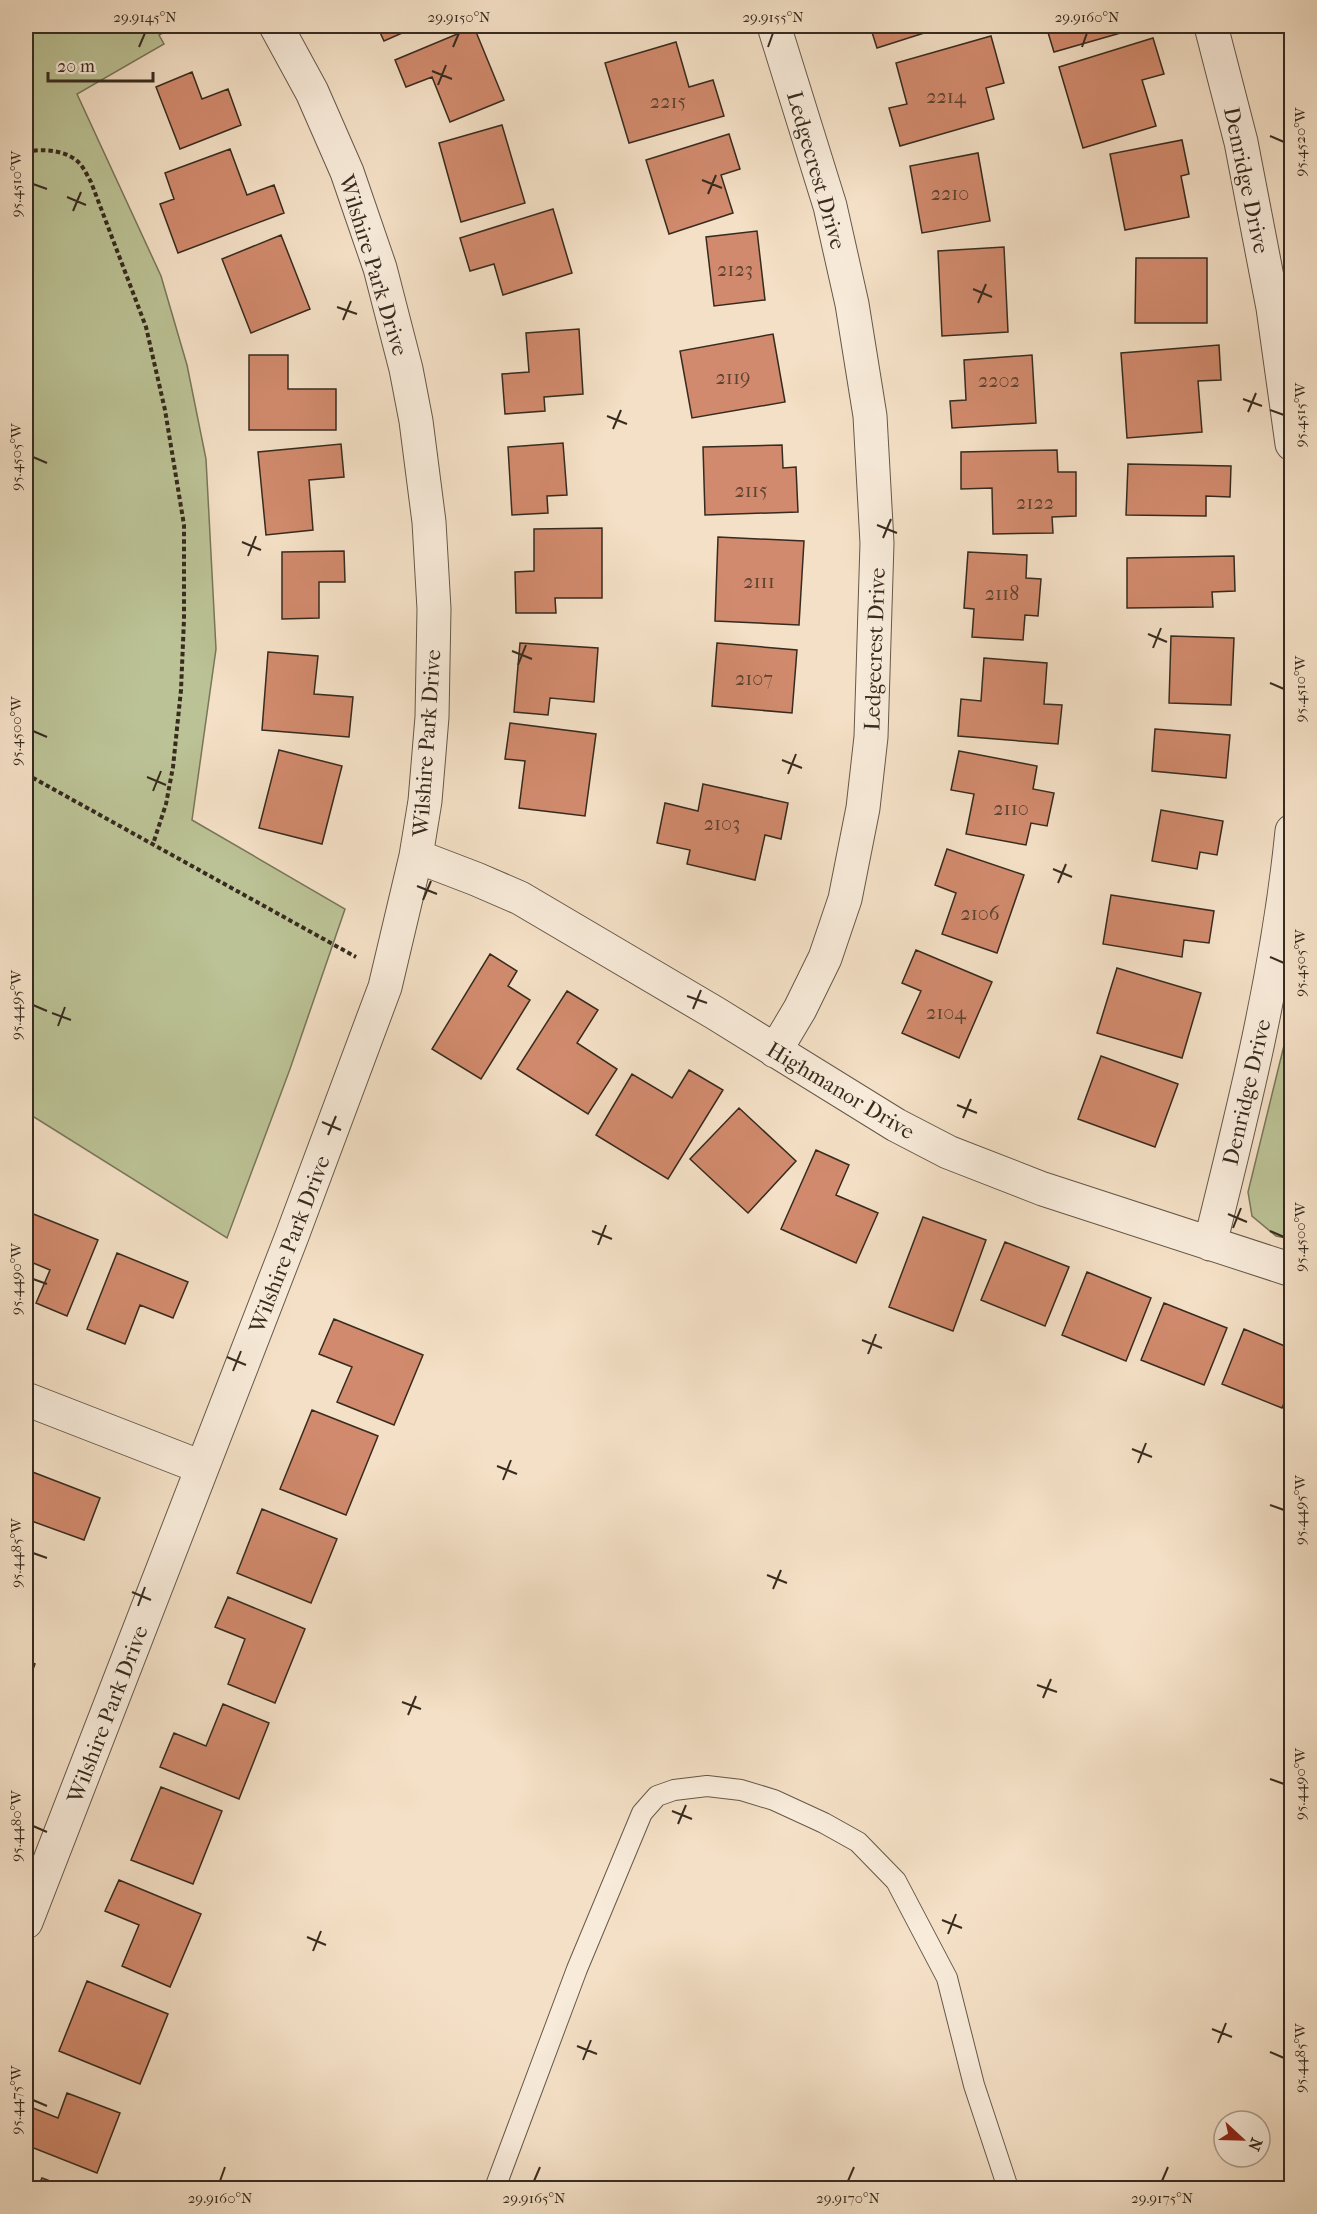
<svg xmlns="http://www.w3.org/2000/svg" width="1317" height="2214" viewBox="0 0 1317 2214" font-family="'IM FELL French Canon',serif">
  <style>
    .green { fill: #bbc295; stroke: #79765a; stroke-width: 1.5 }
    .building { fill: #d18a6d; stroke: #372b1f; stroke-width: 1.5 }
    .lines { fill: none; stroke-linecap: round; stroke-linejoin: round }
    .service-casing { stroke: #665849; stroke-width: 22 }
    .minor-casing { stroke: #665849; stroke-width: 35 }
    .path { stroke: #372b1f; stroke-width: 4; stroke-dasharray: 4.5 3; stroke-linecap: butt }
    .service { stroke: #f8ebda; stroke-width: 20 }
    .minor { stroke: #f8ebda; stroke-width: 33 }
    .ticks { fill: none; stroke: #372b1f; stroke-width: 2 }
    .labels { text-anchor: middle; stroke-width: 4.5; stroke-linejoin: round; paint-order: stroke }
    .number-label { font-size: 20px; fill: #5e4332 }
    .street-label { font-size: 22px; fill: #372b1f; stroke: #f8ebda }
    .neatline { fill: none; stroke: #372b1f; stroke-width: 2 }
    .ticks-label { font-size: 15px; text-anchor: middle; fill: #372b1f }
  </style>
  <rect width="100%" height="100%" fill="#f4e0c6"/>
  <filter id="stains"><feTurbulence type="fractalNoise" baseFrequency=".00333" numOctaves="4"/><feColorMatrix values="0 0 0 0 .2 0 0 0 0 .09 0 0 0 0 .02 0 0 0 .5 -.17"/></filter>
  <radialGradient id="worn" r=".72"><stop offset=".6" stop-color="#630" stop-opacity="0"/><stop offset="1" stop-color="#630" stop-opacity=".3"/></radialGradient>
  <path class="green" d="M26 26H175L159 35 164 44 77 94 161 276 187 365 206 459 216 649 192 820 345 909 290 1069 227 1238 26 1112Z
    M1291 1017V1239L1276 1236 1252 1216 1248 1192Z"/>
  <path class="building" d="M377 26H418L384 41Z
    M870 26H946L877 48Z
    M1046 26H1145L1054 52Z
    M474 27 504 100 450 122 432 77 406 87 395 60Z
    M991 36 1004 83 986 88 994 119 900 146 889 108 907 104 896 63Z
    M1153 38 1164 74 1142 80 1156 126 1083 148 1059 67Z
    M676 42 689 87 713 80 724 116 629 143 605 63Z
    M192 72 202 99 228 89 241 125 180 149 156 87Z
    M502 125 525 203 461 222 439 143Z
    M729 134 740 169 721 175 733 213 669 234 646 160Z
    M1182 140 1189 174 1181 176 1189 217 1125 230 1110 154Z
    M230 149 247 195 274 185 284 213 178 253 160 204 174 199 165 173Z
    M978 153 990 221 922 233 910 166Z
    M553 209 572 273 503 295 494 264 470 271 460 238Z
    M757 231 765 300 714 306 706 237Z
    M281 235 310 309 251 333 222 259Z
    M1004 247 1008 332 942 336 938 251Z
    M1136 258H1207V323H1135Z
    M579 329 583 394 544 397 545 411 505 414 502 374 529 372 526 333Z
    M773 334 785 402 692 418 680 351Z
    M1219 345 1221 380 1198 381 1202 432 1127 438 1121 353Z
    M249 355H288V389H336V430H249Z
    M1032 355 1036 423 952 428 950 401 966 400 964 360Z
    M563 443 567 495 547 496 548 513 512 515 508 447Z
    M341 444 344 477 309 480 313 530 266 535 258 452Z
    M782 445 783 468 796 467 798 512 705 515 703 447Z
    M1057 450 1058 472H1076V516L1052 517 1053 533 993 534 992 488 961 489V452Z
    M1128 464 1231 466 1230 497 1206 496V516L1126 515Z
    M602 528V598H555L556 613H516L515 572 534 571V529Z
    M718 537 804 541 799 625 715 621Z
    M344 551 345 582H319V618L282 619V552Z
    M968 552 1027 555 1026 578 1041 579 1038 616 1025 615 1023 640 972 637 974 609 964 608Z
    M1234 556 1235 591 1212 592 1213 607 1127 608V558Z
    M1171 636 1234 638 1231 705 1169 703Z
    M520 643 598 648 594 702 550 698 548 715 514 712Z
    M717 643 797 650 792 713 712 706Z
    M268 652 318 656 314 694 353 697 349 737 262 730Z
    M984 658 1047 663 1044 704 1062 705 1058 744 958 736 961 699 981 701Z
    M510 723 596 734 585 816 519 808 525 761 505 759Z
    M1155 729 1230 735 1226 778 1152 771Z
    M279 750 342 766 322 844 259 828Z
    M959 751 1037 766 1033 789 1054 793 1047 826 1031 823 1026 845 966 834 974 794 951 790Z
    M703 784 788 803 781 839 765 835 755 880 687 864 690 850 657 843 665 803 698 811Z
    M1161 810 1223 821 1217 855 1200 852 1197 869 1152 861Z
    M947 849 1024 875 997 953 942 934 956 893 935 885Z
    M1111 895 1214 911 1209 943 1184 940 1182 957 1103 944Z
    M916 950 992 982 959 1058 902 1033 921 991 902 983Z
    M490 954 517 971 508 986 530 1000 481 1079 432 1049Z
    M1117 968 1201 993 1182 1058 1097 1033Z
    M567 991 598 1010 577 1043 617 1069 588 1114 517 1069Z
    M1101 1056 1178 1084 1155 1147 1078 1119Z
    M689 1070 723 1090 668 1179 596 1135 632 1074 672 1098Z
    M739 1108 796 1161 748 1213 690 1159Z
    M816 1150 849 1165 836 1195 878 1213 856 1263 781 1229Z
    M26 1211 98 1240 67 1316 36 1303 50 1270 26 1260Z
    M923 1217 986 1240 953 1331 889 1307Z
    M1005 1242 1069 1267 1045 1326 981 1300Z
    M117 1253 188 1282 173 1318 140 1305 125 1344 87 1329Z
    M1087 1272 1151 1298 1126 1361 1062 1335Z
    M1164 1303 1227 1328 1204 1385 1141 1360Z
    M334 1319 423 1355 394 1425 337 1402 352 1367 319 1354Z
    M1244 1329 1292 1349V1385L1282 1408 1222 1384Z
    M312 1410 378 1436 346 1515 280 1489Z
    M30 1471 100 1498 84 1540 26 1519V1483Z
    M262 1509 337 1539 311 1603 237 1573Z
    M228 1597 305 1629 275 1703 228 1684 245 1639 215 1627Z
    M26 1660 35 1664 26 1688Z
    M223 1704 269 1723 239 1799 160 1767 174 1733 206 1746Z
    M161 1787 222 1811 193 1884 131 1860Z
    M119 1880 201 1914 170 1987 122 1966 139 1925 105 1911Z
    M87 1981 168 2014 140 2084 59 2051Z
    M67 2093 120 2113 97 2173 26 2145V2114L28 2106 58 2118Z
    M42 2178 69 2188H37Z"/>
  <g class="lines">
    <defs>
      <path id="service" d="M495 2188 577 1969 642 1813 657 1796 674 1790 707 1786 741 1790 774 1800 824 1823 858 1842 896 1881 947 1978 974 2085 1008 2188"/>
      <path id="minor" d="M774 26 830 206 852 304 870 416 877 543 871 737 863 808 845 899 825 958 800 1009 775 1051
        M1211 26 1241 142 1273 308 1292 444
        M416 856 476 879 520 898 715 1013 896 1125 948 1152 1043 1189 1292 1270
        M1210 1244C1244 1108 1278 972 1292 831
        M26 1399 201 1467
        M26 1922 292 1236 385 987 416 856 425 801 432 717 434 609 429 522 416 421 406 369 380 268 347 172 312 92 276 26"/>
    </defs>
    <use href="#service" class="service-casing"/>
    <use href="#minor" class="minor-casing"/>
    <path class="path" d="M26 152C43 148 69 150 81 165 85 170 88 177 91 182L146 327 165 410 184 525V619L181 690 173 767 166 804 153 844
      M26 774 356 957"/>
    <use href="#service" class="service"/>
    <use href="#minor" class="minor"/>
  </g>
  <path class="ticks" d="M139 47 145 33M453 47 459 33M768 47 773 33M1082 47 1087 33M432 71 452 79M438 85 446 65M1270 136 1284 142M702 180 722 188M33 184 47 189M708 194 716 175M67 197 86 205M73 211 81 192M973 289 992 297M978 303 986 284M337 307 357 314M343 320 351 301M1243 399 1262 406M1270 410 1284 415M1248 412 1256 393M607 416 627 424M613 429 621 410M33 457 47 463M877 525 897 533M883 538 891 519M242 542 261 550M248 556 256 536M1148 634 1167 642M1153 648 1161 628M512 651 532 659M518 665 526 645M1270 683 1284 689M33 731 47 737M782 760 802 768M788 774 796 754M147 777 166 785M153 791 161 771M1053 869 1072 877M1058 883 1066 864M417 886 437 894M423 900 431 881M1270 957 1284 963M687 996 707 1003M33 1005 47 1011M693 1009 701 990M52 1013 71 1020M58 1026 65 1007M957 1105 977 1113M963 1118 971 1099M322 1122 341 1130M328 1135 336 1116M1228 1214 1247 1222M1233 1228 1241 1208M592 1231 612 1239M1270 1231 1284 1237M598 1245 606 1225M33 1279 47 1284M862 1340 882 1348M868 1354 876 1334M227 1357 246 1365M233 1371 241 1351M1132 1449 1152 1457M1138 1463 1146 1443M497 1466 517 1474M503 1480 511 1460M1270 1505 1284 1510M33 1553 47 1558M767 1575 787 1583M773 1589 781 1570M132 1592 151 1600M138 1606 145 1587M1037 1685 1057 1692M1043 1698 1051 1679M402 1702 421 1709M408 1715 416 1696M1270 1779 1284 1784M672 1811 692 1819M678 1824 686 1805M33 1826 47 1832M942 1920 962 1928M948 1934 956 1914M307 1937 326 1945M313 1951 321 1931M1212 2029 1232 2037M1218 2043 1226 2023M577 2046 597 2054M1270 2052 1284 2058M583 2060 591 2040M33 2100 47 2106M220 2181 225 2167M534 2181 540 2167M848 2181 854 2167M1162 2181 1168 2167"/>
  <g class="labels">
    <g class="number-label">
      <text x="946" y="103">2214</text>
      <text x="668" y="108">2215</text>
      <text x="950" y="200">2210</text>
      <text x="735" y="276">2123</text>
      <text x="733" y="384">2119</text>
      <text x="999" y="387">2202</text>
      <text x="751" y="497">2115</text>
      <text x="1035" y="509">2122</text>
      <text x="759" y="588">2111</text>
      <text x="1002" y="600">2118</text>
      <text x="754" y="685">2107</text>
      <text x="1011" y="815">2110</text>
      <text x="722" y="830">2103</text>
      <text x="980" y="920">2106</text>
      <text x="946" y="1019">2104</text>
    </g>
    <g class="street-label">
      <text transform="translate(817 170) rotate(74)" y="8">Ledgecrest Drive</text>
      <text transform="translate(1247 180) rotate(78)" y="8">Denridge Drive</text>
      <text transform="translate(374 265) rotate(73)" y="8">Wilshire Park Drive</text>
      <text transform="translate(874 649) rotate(-88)" y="8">Ledgecrest Drive</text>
      <text transform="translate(426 743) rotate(-86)" y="8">Wilshire Park Drive</text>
      <text transform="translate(841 1090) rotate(31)" y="8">Highmanor Drive</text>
      <text transform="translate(1246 1092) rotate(-77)" y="8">Denridge Drive</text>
      <text transform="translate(289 1244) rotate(-69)" y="8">Wilshire Park Drive</text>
      <text transform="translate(107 1714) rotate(-69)" y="8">Wilshire Park Drive</text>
    </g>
  </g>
  <rect width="1317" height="2214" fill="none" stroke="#f4e0c6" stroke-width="66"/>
  <g transform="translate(1242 2139) rotate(112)"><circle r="28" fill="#f8ebda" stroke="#ab9e8f" stroke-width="1.5"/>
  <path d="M0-4.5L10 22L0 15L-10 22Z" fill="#8f2418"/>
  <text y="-9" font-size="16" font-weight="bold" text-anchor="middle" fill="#372b1f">N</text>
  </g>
  <path d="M48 72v9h105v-9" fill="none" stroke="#372b1f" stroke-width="3"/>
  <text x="57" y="72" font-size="18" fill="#372b1f" stroke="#f8ebda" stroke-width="4.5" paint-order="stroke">20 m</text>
  <rect x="33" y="33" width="1251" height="2148" class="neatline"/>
  <g class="ticks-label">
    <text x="145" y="22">29.9145°N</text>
    <text x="459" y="22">29.9150°N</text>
    <text x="773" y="22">29.9155°N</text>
    <text x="1087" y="22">29.9160°N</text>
    <text transform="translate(1300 142) rotate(-90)" y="5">95.4520°W</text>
    <text transform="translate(16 184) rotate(-90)" y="5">95.4510°W</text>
    <text transform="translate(1300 415) rotate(-90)" y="5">95.4515°W</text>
    <text transform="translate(16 457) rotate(-90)" y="5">95.4505°W</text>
    <text transform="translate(1300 689) rotate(-90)" y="5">95.4510°W</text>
    <text transform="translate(16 731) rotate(-90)" y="5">95.4500°W</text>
    <text transform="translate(1300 963) rotate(-90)" y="5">95.4505°W</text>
    <text transform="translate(16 1005) rotate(-90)" y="5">95.4495°W</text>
    <text transform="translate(1300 1237) rotate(-90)" y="5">95.4500°W</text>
    <text transform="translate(16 1279) rotate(-90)" y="5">95.4490°W</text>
    <text transform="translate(1300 1510) rotate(-90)" y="5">95.4495°W</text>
    <text transform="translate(16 1553) rotate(-90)" y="5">95.4485°W</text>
    <text transform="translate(1300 1784) rotate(-90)" y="5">95.4490°W</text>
    <text transform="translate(16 1826) rotate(-90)" y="5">95.4480°W</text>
    <text transform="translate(1300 2058) rotate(-90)" y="5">95.4485°W</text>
    <text transform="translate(16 2100) rotate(-90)" y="5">95.4475°W</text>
    <text x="220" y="2203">29.9160°N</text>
    <text x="534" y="2203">29.9165°N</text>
    <text x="848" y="2203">29.9170°N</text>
    <text x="1162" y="2203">29.9175°N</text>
  </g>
  <rect width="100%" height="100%" filter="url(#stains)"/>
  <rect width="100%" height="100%" fill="url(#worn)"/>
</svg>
